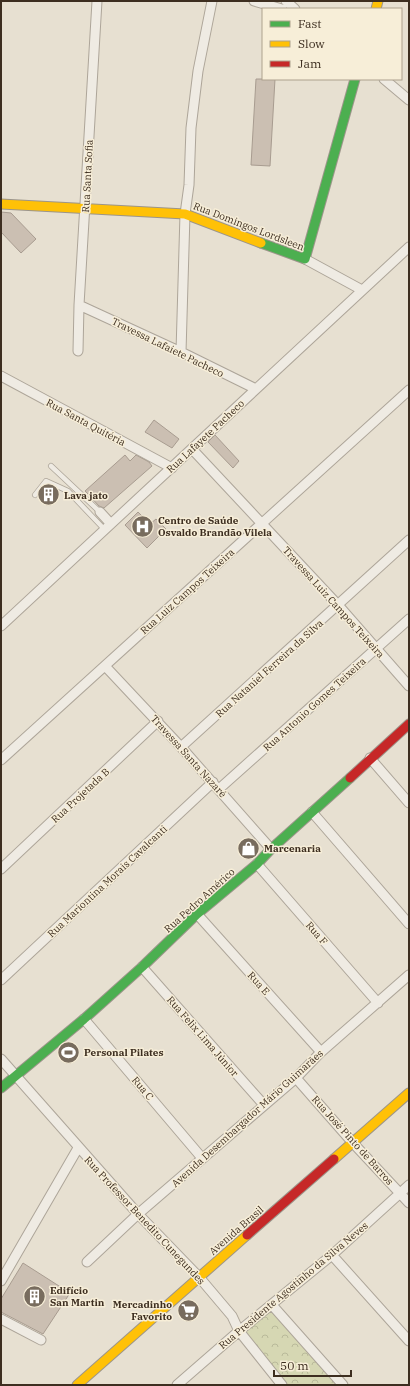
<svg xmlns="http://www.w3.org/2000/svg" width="410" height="1386" viewBox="0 0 410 1386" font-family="'IBM Plex Serif',serif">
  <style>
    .forest { fill: url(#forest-crowns) }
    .building { fill: #cbbfb2; stroke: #a89c90 }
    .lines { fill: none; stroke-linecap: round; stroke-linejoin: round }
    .lane-casing { stroke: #ada599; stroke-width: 6 }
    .street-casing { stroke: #ada599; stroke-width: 11 }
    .fast-casing { stroke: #9c958a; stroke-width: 11 }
    .slow-casing { stroke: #9c958a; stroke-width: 11 }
    .jam-casing { stroke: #9c958a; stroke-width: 11 }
    .lane { stroke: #efebe3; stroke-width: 4.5 }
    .street { stroke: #efebe3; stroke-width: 9 }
    .fast { stroke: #4caf50; stroke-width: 9 }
    .slow { stroke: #ffc107; stroke-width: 9 }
    .jam { stroke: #c62828; stroke-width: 9 }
    .labels { text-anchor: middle; stroke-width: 3; stroke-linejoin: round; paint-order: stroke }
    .street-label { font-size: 10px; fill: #3d2e20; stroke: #f7eed8 }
    .poi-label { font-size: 10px; font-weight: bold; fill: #3d2e20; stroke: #f7eed8; text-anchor: start }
  </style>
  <defs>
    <pattern id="forest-crowns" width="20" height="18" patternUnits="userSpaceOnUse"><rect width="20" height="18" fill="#d6d7b3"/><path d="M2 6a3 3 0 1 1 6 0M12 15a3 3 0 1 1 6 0" fill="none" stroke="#b9b99a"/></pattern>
  </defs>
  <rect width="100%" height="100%" fill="#e7e0d1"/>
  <path class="forest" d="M272 1305 343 1385H282L239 1331Z"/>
  <path class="building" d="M256 79H275L270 166 251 165Z
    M1 212 11 213 36 239 21 253 1 232Z
    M154 420 179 439 172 448 145 432Z
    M215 435 239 461 233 468 208 442Z
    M125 455 130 461 136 455 149 462 152 466 104 508 99 506 85 491Z
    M138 512 150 524 156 519 166 529 147 548 125 525Z
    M23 1263 70 1293 43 1334 1 1312V1299Z"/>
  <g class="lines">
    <defs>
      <path id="lane" d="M51 466 100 512
        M35 495 46 481 68 491 105 530"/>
      <path id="street" d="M254 1 282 9
        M286 1 295 9
        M384 79 409 100
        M305 259 362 290
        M79 305 181 352 256 389
        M78 351 79 305 97 1
        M181 352 185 214 189 185 191 128 198 71 212 1
        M1 376 172 468
        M192 449 338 605 409 686
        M100 512 111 524
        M1 626 409 247
        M105 666 181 747 271 849
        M181 747 409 540
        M370 758 409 803
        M1 760 409 390
        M219 789 409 619
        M312 812 409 924
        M257 864 378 1003
        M1 869 158 721
        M197 914 321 1052
        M142 967 264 1105
        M1 980 213 782
        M84 1019 202 1158
        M1 1059 138 1214 199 1277 232 1316 239 1331 282 1385
        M296 1078 353 1143 409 1203
        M332 1255 409 1341
        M87 1262 138 1214 296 1078 321 1052 409 975
        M1 1281 78 1148
        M272 1305 343 1385
        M1 1319 41 1340
        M177 1385 239 1331 332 1255 409 1185"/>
      <path id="fast" d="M261 243 305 259 355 79
        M1 1088 84 1019 142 967 197 914 257 864 271 849 350 778"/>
      <path id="slow" d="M376 9 378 1
        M1 204 185 214 261 243
        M334 1159 409 1093
        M77 1385 247 1235"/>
      <path id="jam" d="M350 778 409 724
        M247 1235 334 1159"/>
    </defs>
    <use href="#lane" class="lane-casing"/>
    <use href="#street" class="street-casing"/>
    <use href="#fast" class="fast-casing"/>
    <use href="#slow" class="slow-casing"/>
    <use href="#jam" class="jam-casing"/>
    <use href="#lane" class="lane"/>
    <use href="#street" class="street"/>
    <use href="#fast" class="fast"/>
    <use href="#slow" class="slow"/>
    <use href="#jam" class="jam"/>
  </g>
  <defs>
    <symbol id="building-disc" viewBox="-11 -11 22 22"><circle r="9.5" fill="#786c5e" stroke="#f7eed8"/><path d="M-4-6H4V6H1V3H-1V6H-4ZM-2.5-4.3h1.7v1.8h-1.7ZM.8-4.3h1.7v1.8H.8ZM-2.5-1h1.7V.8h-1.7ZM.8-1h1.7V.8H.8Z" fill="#fff"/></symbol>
    <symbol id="hospital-disc" viewBox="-11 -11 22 22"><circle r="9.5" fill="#786c5e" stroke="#f7eed8"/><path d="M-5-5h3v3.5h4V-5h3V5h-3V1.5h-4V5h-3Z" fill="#fff"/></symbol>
    <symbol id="shop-disc" viewBox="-11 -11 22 22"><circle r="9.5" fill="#786c5e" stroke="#f7eed8"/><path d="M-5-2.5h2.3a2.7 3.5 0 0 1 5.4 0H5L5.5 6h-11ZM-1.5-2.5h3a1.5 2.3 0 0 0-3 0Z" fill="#fff"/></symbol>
    <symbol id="stadium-disc" viewBox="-11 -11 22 22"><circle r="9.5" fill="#786c5e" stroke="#f7eed8"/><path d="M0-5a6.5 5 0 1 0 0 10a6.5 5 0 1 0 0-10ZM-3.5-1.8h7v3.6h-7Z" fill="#fff"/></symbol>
    <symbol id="supermarket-disc" viewBox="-11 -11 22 22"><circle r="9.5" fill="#786c5e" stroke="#f7eed8"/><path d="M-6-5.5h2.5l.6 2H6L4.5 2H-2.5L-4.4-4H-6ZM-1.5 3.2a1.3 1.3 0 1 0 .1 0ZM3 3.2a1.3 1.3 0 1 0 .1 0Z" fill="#fff"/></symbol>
  </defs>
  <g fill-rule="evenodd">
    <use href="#building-disc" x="36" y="482" width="25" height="25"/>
    <use href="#hospital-disc" x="130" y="514" width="25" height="25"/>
    <use href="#shop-disc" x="236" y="836" width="25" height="25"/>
    <use href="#stadium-disc" x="56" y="1040" width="25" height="25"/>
    <use href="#building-disc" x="22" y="1284" width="25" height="25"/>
    <use href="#supermarket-disc" x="176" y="1298" width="25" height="25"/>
  </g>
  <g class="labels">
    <g class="street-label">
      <text transform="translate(87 176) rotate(-87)" y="4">Rua Santa Sofia</text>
      <text transform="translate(249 226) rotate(21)" y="4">Rua Domingos Lordsleen</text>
      <text transform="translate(168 347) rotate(26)" y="4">Travessa Lafaiete Pacheco</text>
      <text transform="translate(86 422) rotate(28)" y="4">Rua Santa Quitéria</text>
      <text transform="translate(205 436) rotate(-43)" y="4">Rua Lafayete Pacheco</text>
      <text transform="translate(187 591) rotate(-42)" y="4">Rua Luiz Campos Teixeira</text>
      <text transform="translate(334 602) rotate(48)" y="4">Travessa Luiz Campos Teixeira</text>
      <text transform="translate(269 668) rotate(-42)" y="4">Rua Nataniel Ferreira da Silva</text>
      <text transform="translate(314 704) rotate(-42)" y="4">Rua Antonio Gomes Teixeira</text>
      <text transform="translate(189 756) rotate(48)" y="4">Travessa Santa Nazaré</text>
      <text transform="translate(80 795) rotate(-43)" y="4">Rua Projetada B</text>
      <text transform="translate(107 881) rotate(-43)" y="4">Rua Mariontina Morais Cavalcanti</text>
      <text transform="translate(199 900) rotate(-42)" y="4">Rua Pedro Américo</text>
      <text transform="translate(317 933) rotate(49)" y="4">Rua F</text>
      <text transform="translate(259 983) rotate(48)" y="4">Rua E</text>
      <text transform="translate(203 1036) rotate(49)" y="4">Rua Felix Lima Júnior</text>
      <text transform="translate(143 1088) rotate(50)" y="4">Rua C</text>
      <text transform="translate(247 1118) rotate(-42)" y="4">Avenida Desembargador Mário Guimarães</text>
      <text transform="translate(353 1140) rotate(48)" y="4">Rua José Pinto de Barros</text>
      <text transform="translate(145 1220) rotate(47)" y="4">Rua Professor Benedito Cunegundes</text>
      <text transform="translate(236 1230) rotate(-41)" y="4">Avenida Brasil</text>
      <text transform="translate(293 1285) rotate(-40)" y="4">Rua Presidente Agostinho da Silva Neves</text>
    </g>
    <g class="poi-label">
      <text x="64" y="499">Lava jato</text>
      <text x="158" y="524">Centro de Saúde<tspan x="158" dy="12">Osvaldo Brandão Vilela</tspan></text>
      <text x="264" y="852">Marcenaria</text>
      <text x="84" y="1056">Personal Pilates</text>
      <text x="50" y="1294">Edifício<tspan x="50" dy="12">San Martin</tspan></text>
      <text x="172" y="1308" text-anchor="end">Mercadinho<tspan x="172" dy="12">Favorito</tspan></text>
    </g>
  </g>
  <rect width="410" height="1386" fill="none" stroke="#3d2e20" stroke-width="4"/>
  <rect x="262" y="8" width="140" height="72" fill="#f7eed8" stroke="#ada18e"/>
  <rect x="270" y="21" width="20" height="6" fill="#4caf50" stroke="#ada18e"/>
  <text x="298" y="28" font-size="12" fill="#3d2e20">Fast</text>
  <rect x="270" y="41" width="20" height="6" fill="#ffc107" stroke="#ada18e"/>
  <text x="298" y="48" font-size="12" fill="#3d2e20">Slow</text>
  <rect x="270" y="61" width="20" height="6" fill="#c62828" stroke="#ada18e"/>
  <text x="298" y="68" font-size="12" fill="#3d2e20">Jam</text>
  <path d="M274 1370v6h77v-6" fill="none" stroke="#3d2e20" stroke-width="2"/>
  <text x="280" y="1370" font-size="12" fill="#3d2e20" stroke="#f7eed8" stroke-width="3" paint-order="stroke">50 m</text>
</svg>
